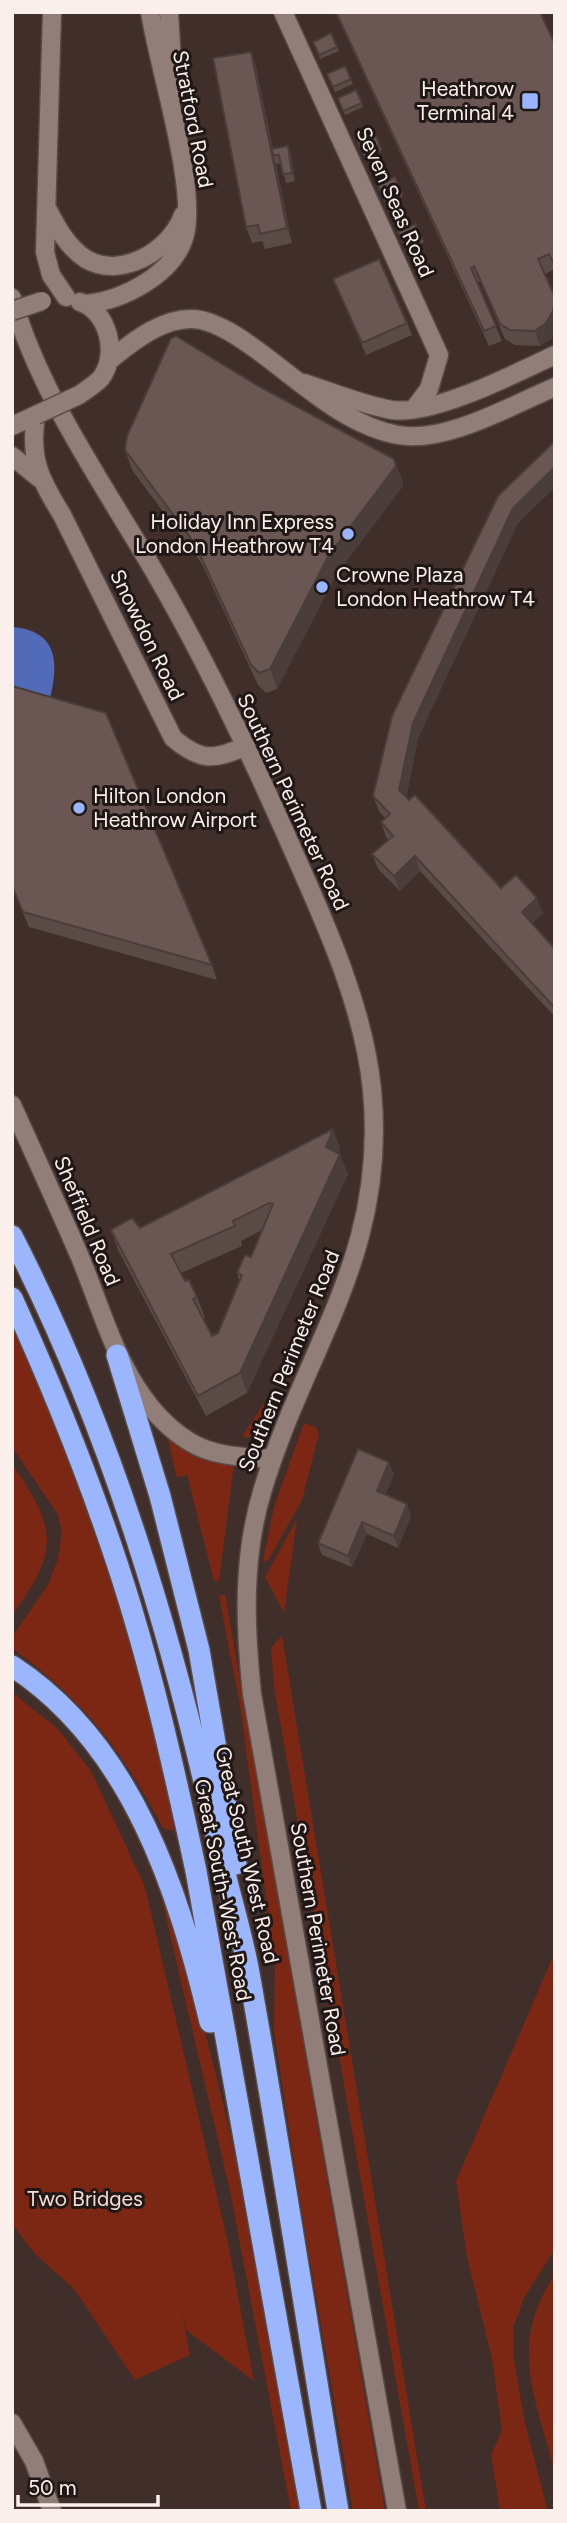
<svg xmlns="http://www.w3.org/2000/svg" width="567" height="2523" font-family="Figtree,sans-serif">
<rect width="100%" height="100%" fill="#3f2e2a"/>
<path fill="#7b2714" d="M12,1311L116,1580L177,1823L173,1831L163,1828C119,1746 87,1704 12,1648V1637L48,1585L58,1559L62,1531L57,1513L12,1447Z
M267,1399L282,1404L269,1425L247,1438L242,1436Z
M304,1423L316,1427L319,1434L302,1500L268,1561H263L274,1507Z
M165,1427L234,1464L219,1581H214L187,1475L177,1478Z
M12,1464C57,1529 60,1550 12,1615Z
M297,1519L284,1613L265,1577Z
M225,1594L385,2511H353L303,2220L274,2031L275,1964L240,1705L219,1596Z
M282,1635L426,2511H419L274,1687L271,1648Z
M12,1692L58,1729L91,1771L145,1887L228,2243L254,2381L186,2330L181,2308L190,2355L135,2380L75,2290L34,2253L12,2224Z
M80,1739C139,1798 162,1884 185,1962C239,2141 270,2327 304,2511H291L230,2191L161,1896C140,1838 116,1790 80,1739Z
M555,1952V2249L524,2298L513,2328V2355L525,2423L548,2511H500L491,2455L502,2430L492,2359L467,2257L456,2181Z
M555,2274V2473C536,2398 507,2345 555,2274Z"/>
<path fill="#516bb8" d="M12,627C65,631 57,673 47,710L12,700Z"/>
<g fill="none" stroke-linecap="round" stroke-linejoin="round">
<g stroke="#584a46" stroke-width="21">
<path id="street" d="M169,12L174,97
M283,12L439,355L429,389L414,409
M304,383C332,392 362,405 392,410C433,416 516,373 555,355
M12,2423L34,2461L52,2511"/>
</g>
<g stroke="#584a46" stroke-width="21">
<path id="secondary" d="M52,12L45,252L51,275L66,297
M47,208C56,226 68,248 86,259C121,280 171,250 183,215
M12,298C41,397 103,483 154,571C207,662 253,759 295,855C328,929 364,1009 372,1090C388,1255 305,1347 262,1492C242,1559 245,1626 252,1694L397,2511
M87,304C123,300 172,275 184,238C199,191 158,66 150,12
M110,360C133,341 168,313 201,320C222,325 240,338 257,350C300,381 344,425 398,435C445,444 512,405 555,387
M79,395C86,390 96,384 101,378C119,354 108,311 80,302
M36,415C29,459 40,479 62,515L173,738C201,762 214,760 246,746
M12,426L36,415
M12,456L39,478
M12,1105C35,1156 58,1206 80,1257C107,1322 125,1402 190,1442C214,1457 246,1457 273,1459"/>
</g>
<g stroke="#584a46" stroke-width="24">
<path id="highway" d="M12,1236C112,1431 175,1643 221,1857C230,1896 242,1934 249,1973C281,2152 308,2332 338,2511
M12,1298C52,1386 88,1475 118,1566C151,1666 174,1769 196,1871L311,2511
M117,1355L160,1496L199,1650L236,1864
M12,1666C132,1744 178,1890 210,2022"/>
</g>
<use href="#street" stroke="#927e79" stroke-width="18"/>
<use href="#secondary" stroke="#927e79" stroke-width="18"/>
<use href="#highway" stroke="#9bb6fd" stroke-width="21"/>
<g stroke="#584a46" stroke-width="21" stroke-linecap="butt">
<path id="secondary-bridge" d="M12,311L42,301
M36,415L79,395"/>
</g>
<use href="#secondary-bridge" stroke="#927e79" stroke-width="18"/>
</g>
<path fill="#5b4b47" fill-rule="evenodd" d="M335,12H540L555,44V269L545,274L552,338L540,346L515,345L505,339L480,281L477,283L502,341L489,346Z
M331,33L339,51L320,59L313,42Z
M251,52L256,67L273,149L291,154L295,181L286,183L281,163L276,164L292,243L265,249L262,241L252,243L246,227Z
M345,66L353,84L335,92L327,74Z
M356,90L363,107L345,115L338,98Z
M374,132L382,150L365,158L357,140Z
M395,177L403,196L386,203L378,185Z
M415,224L424,242L407,250L398,232Z
M333,279L407,323L412,335L366,355Z
M555,441V487L518,523L418,738L406,798L501,888L543,913L532,923L555,949V1017L420,871L400,891L378,869L372,854L388,840L386,837L381,822L385,818L379,811L373,796Z
M125,450L402,479L403,486L336,575L277,689L266,693L258,685L202,564L132,470Z
M12,686L212,965L217,980L29,927L12,888Z
M333,1129L340,1149L338,1153L348,1174L247,1393L206,1416L118,1250L111,1230L140,1228ZM262,1230L251,1257L237,1273L239,1280L218,1333L212,1336L203,1318L205,1317L197,1297L185,1281L181,1273L242,1246L241,1241Z
M394,1474L385,1495L411,1516L398,1548L367,1534L352,1567L322,1555L318,1543Z"/>
<path fill="#4a3d3a" d="M251,52L256,67L274,155H273L276,164L292,243L287,228Z
M288,146L291,154L295,181L292,173Z
M555,297V333L552,338L540,346L535,331Z
M394,459L402,479L403,486L336,575L277,689L270,669L329,555Z
M555,467V487L518,523L418,738L405,805L399,790L413,723L513,508Z
M415,856L420,871L400,891L394,876Z
M537,898L543,913L527,927L522,912Z
M333,1129L340,1149L333,1167L326,1147Z
M340,1154L348,1174L247,1393L240,1373Z
M389,1462L394,1474L381,1503L377,1491Z
M407,1504L411,1516L398,1548L394,1536Z
M362,1522L367,1534L352,1567L348,1556Z"/>
<path fill="#6a5753" stroke="#4a3d3a" stroke-width="2" fill-rule="evenodd" d="M336,12H540L555,44V266L549,254L538,259L555,297L553,311L546,323L535,331L510,330L500,324L474,266L471,268L496,326L484,331Z
M331,33L337,47L319,55L313,42Z
M251,52L287,228L260,234L258,225L246,227L213,58Z
M345,66L351,79L333,87L327,74Z
M356,90L362,103L343,111L338,98Z
M374,132L380,145L363,153L357,140Z
M288,146L292,173L283,174L279,155H273L272,149Z
M395,177L401,191L384,199L378,185Z
M415,224L422,238L405,246L398,232Z
M379,259L407,323L362,343L333,279Z
M176,336L260,387L394,459L396,466L329,555L270,669L259,673L251,665L195,544L125,450L127,436L171,338Z
M555,441V467L513,508L413,723L399,790L409,800L415,795L501,888L516,875L537,898L522,912L555,949V1008L415,856L394,876L372,854L393,836L381,822L390,814L373,796L392,716L498,496Z
M12,686L106,713L212,965L23,912L12,886Z
M333,1129L326,1147L340,1154L240,1373L198,1396L111,1230L132,1218L140,1228ZM269,1203L273,1204L251,1257L245,1255L237,1273L242,1275L218,1333L212,1336L193,1299L197,1297L189,1280L185,1281L171,1254L235,1226L233,1221Z
M358,1449L389,1462L377,1491L407,1504L394,1536L362,1522L348,1556L318,1543Z"/>
<g fill="#99b5fd" stroke="#201816" stroke-width="2.5">
<rect x="521" y="92" width="18" height="18" rx="3.5"/>
<circle cx="348" cy="534" r="7"/>
<circle cx="322" cy="587" r="7"/>
<circle cx="79" cy="808" r="7"/>
</g>
<g text-anchor="middle" stroke-width="6" stroke-linejoin="round" paint-order="stroke">
<g font-size="21" fill="#fbefec" stroke="#201816" text-anchor="end">
<text x="514" y="96">Heathrow<tspan x="514" dy="24">Terminal 4</tspan></text>
<text x="334" y="529">Holiday Inn Express<tspan x="334" dy="24">London Heathrow T4</tspan></text>
<text x="336" y="582" text-anchor="start">Crowne Plaza<tspan x="336" dy="24">London Heathrow T4</tspan></text>
<text x="93" y="803" text-anchor="start">Hilton London<tspan x="93" dy="24">Heathrow Airport</tspan></text>
</g>
<g font-size="21" fill="#fbefec" stroke="#201816">
<text transform="translate(193 119) rotate(79)" y="7">Stratford Road</text>
<text transform="translate(395 202) rotate(66)" y="7">Seven Seas Road</text>
<text transform="translate(147 635) rotate(64)" y="7">Snowdon Road</text>
<text transform="translate(293 802) rotate(65)" y="7">Southern Perimeter Road</text>
<text transform="translate(87 1221) rotate(67)" y="7">Sheffield Road</text>
<text transform="translate(289 1361) rotate(-68)" y="7">Southern Perimeter Road</text>
<text transform="translate(247 1855) rotate(77)" y="7">Great South West Road</text>
<text transform="translate(223 1890) rotate(79)" y="7">Great South-West Road</text>
<text transform="translate(318 1939) rotate(80)" y="7">Southern Perimeter Road</text>
</g>
<g font-size="21" fill="#f6dcd5" stroke="#201816">
<text x="85" y="2206">Two Bridges</text>
</g>
</g>
<rect width="567" height="2523" fill="none" stroke="#fbefec" stroke-width="28"/>
<path d="M18 2495v10h140v-10" fill="none" stroke="#fbefec" stroke-width="3.5"/>
<text x="28" y="2495" font-size="21" fill="#fbefec" stroke="#201816" stroke-width="5" paint-order="stroke">50 m</text>
</svg>
